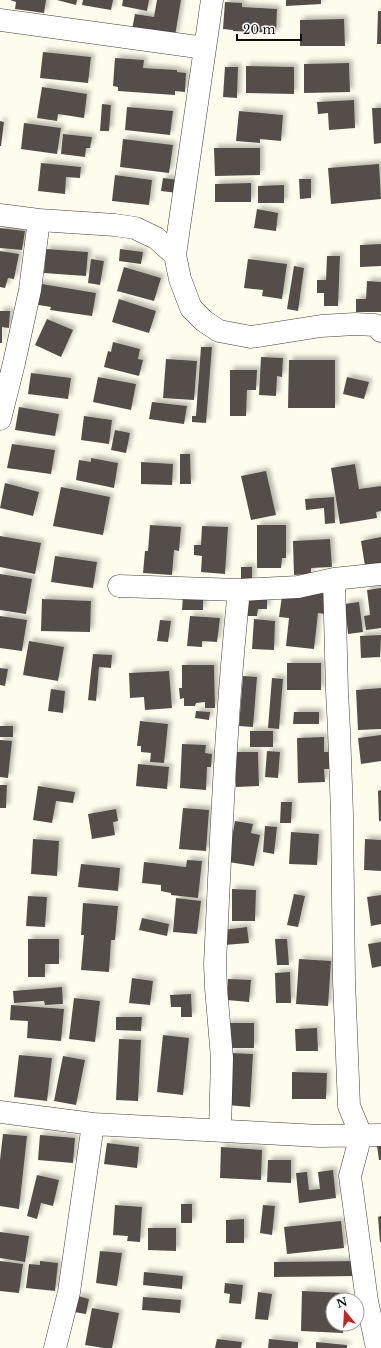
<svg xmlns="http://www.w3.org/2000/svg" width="381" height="1348" font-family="'Libre Baskerville',serif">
<defs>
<filter id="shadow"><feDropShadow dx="3.5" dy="-3.5" stdDeviation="2" flood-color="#0004"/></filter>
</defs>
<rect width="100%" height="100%" fill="#fefced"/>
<path fill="#554e49" filter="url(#shadow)" d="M10,0H46L44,13L15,9L16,2Z
M57,0H77L76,5Z
M83,0H113L111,10L82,5Z
M123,0H149L147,11L122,6Z
M157,0H181L175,36L132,30L135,14L154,17Z
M286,0H321V4L286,6Z
M225,2L242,3V7L277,9L276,33L233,31V30L223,29Z
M378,11H381V44H377Z
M344,19L345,46H300V20Z
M43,52L91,57L88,83L40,78Z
M115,58L144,60L143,68L177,70V72L186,73L185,92L175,91V95L118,91V87L113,86Z
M349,63L350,92L304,93V64Z
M246,66L294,67V94L246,93Z
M225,67H238L237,98L223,97Z
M42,87L87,94L84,118L58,114L57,121L37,118Z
M354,100L355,128L329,130L328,113L318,114L317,102Z
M102,104L111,105L109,131H100Z
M127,107L173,111L170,135L125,130Z
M372,108H381V143L374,144Z
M239,111L283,115L281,141L260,139V143L236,141Z
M0,121L4,122L1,146H0Z
M24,123L61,128L57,154L21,149Z
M63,134L92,137L90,148H86L85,157L61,154Z
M123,139L173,145L169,173L120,167Z
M214,148H260V175L215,176Z
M41,163L81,167L80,178L66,177L65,194L38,191Z
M379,164L381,199L331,204L328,168Z
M115,175L152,180L149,205L112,201Z
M163,178L179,180L178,193L161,191Z
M299,179H311V198L300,199Z
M251,183V202H215V184Z
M284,185V203H258V186Z
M257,209L278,213L276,231L254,228Z
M0,228L25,231L22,250L0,248Z
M381,244V266L360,267V245Z
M46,249L88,252L86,276L44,273Z
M120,249L143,252L141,264L119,261Z
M0,251L19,254L14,279L8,278L5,288L0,287Z
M327,256H340L338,306H324V293H317V280H326Z
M91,259L104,261L100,285L88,283Z
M248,259L287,264L282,299L262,296L263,290L244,288Z
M294,266L304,268L298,311L287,309Z
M124,267L161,278L154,301L117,291Z
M367,281L381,282V312H356V299H366Z
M36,283L96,293L92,316L50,310L51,307L33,304Z
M119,299L156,311L149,333L112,322Z
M0,311H10L9,328L2,327V343H0Z
M47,319L73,330L61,357L35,345Z
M113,342L140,349L138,359L143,360L139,376L104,367L108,351L111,352Z
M201,347H212L206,423L192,422V416H196Z
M261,357L283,358L282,377L277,376L276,396L259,395Z
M166,359L197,361L194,400L163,398Z
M289,360H335V408H288Z
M230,370H257L256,390H247L246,416H230Z
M31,373L71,378L68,399L28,394Z
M98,377L136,384L131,410L93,402Z
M347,377L369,382L364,399L343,394Z
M152,402L187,406L184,424L149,419Z
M19,407L59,414L55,436L15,430Z
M84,416L112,420L109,444L81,440Z
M115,430L130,433L126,453L111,450Z
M12,444L55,450L51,474L7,468Z
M180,454H190L191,484H180Z
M91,458L118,463L114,488L76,480L79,460L91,462Z
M141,462L173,464L172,485L141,484Z
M355,464L359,489L381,486V511L376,512L377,518L340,524L331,468Z
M266,471L276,515L251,520L241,476Z
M5,483L39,492L33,516L0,508Z
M61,487L110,497L103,535L53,526Z
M334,497L335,523L325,524L324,508L306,510L305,499Z
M150,525L181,527L179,551L174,550L172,575L143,573L145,551H148Z
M257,525H286V558H282L281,568H257Z
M202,526L228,527L225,574L201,572L202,556L194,555V545H201Z
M0,536L41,543L35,574L0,567Z
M381,537V564L365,566L361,541Z
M330,539L332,567L311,568V574L294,575L293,541Z
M55,556L97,562L93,588L51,582Z
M241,567H252V581H241Z
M0,574L32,579L26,614L0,610Z
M381,588V628L366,630L364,616L370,615L367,590Z
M283,589L328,594L325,614L318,613L314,649L286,646L289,618L279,617Z
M245,594L267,595V609H258L257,616H246Z
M183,595H203V610H182Z
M42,599L91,601L90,632L41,631Z
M359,602L363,632L348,634L345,604Z
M0,616L27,620L22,651L0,648Z
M190,616L220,618L217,642L202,641V647L187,646Z
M254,619L275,621L274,650L252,649Z
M160,620L171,621L168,642L157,641Z
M381,635L380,657L361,658L360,636Z
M29,641L64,647L58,681L23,675Z
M93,654L112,655L111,668L99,667L96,701L88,700Z
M287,663H321V690H287Z
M182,665H214L215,708H205V702L196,703L195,706H184V698L180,699L179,688H182Z
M0,668L8,669L5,686L0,685Z
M169,671L172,708L145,710L144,697L130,698L129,673Z
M243,676L257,677L253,727L239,726Z
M272,678L283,679L279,729L268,728Z
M381,688V729L358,730L356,690Z
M51,689L65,691L63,713L48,711Z
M196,711L210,712L209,720L195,718Z
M294,712H319V724H293Z
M140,721L168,724L164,763L150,762L151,753L141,752V746H137Z
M0,726H13V737H0Z
M250,731H273V747H250Z
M381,735V761L361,764L358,738Z
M324,737V752H331V769H324L325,782L298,783L297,738Z
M0,740L12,741L8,778L0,777Z
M182,744L206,745L205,753L212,754L211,767H207L206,790L180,788Z
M267,751L280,752L278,778L265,777Z
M235,752H258L259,786L236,787Z
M138,764L169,767L167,789L136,786Z
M0,785H7L6,808H0Z
M38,786L75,792L73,803L56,801L52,823L33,820Z
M381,790V821H379L378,791Z
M281,802H292L291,823H280Z
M183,808L209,810L206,851L179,849Z
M116,809L118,821L113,822L115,835L92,839L88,814Z
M235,821L253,824L251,833L260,835L254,866L222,861L230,848Z
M265,826L277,827L274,854L263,852Z
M291,832L319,834L317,865L289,864Z
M33,839L59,841L57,876L31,874Z
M365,839L381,840V871L364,870Z
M187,860L202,861L198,898L171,895V893L161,891V885L142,883L144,862L186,867Z
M81,864L120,868L118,891L78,887Z
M232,889L256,890L255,921H232Z
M294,894L305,896L298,927L287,925Z
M381,895V924L371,926L367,897Z
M28,896L47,897L45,927L26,926Z
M176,898L201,901L197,934L173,932Z
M83,903L118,906L115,940H111L109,972L81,970L84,935H81Z
M142,918L169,924L167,936L139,930Z
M247,927L249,943L224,945L223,930Z
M28,939H59V964H45V977H28Z
M275,939H287L289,965H277Z
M381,942V966L372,968L368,944Z
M299,959L331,961L328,1006L296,1004Z
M290,972L291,1003H276L275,973Z
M132,978L153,981L150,1005L129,1003Z
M228,979L251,980L249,1002L227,1000Z
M62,987L63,1004L45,1005L44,1001L14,1003L13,991Z
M191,994L192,1017H181V1007H171L170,995Z
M74,998L100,1001L95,1042L69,1039Z
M11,1005L64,1009L61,1041L27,1038L28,1021L10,1020Z
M116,1017H142L141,1031L116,1030Z
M227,1023H254V1048H227Z
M317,1028L318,1051H296L295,1029Z
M163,1035L189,1038L183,1095L157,1092Z
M119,1039L141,1040L138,1101L116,1100Z
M230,1053L253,1054L250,1107L227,1105Z
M19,1055L52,1058L47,1101L14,1097Z
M63,1056L85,1060L76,1105L54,1101Z
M292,1072L327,1073L326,1099H292Z
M3,1134L27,1136L19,1209L0,1206V1160Z
M40,1135L75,1138L73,1163L38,1160Z
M107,1143L139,1147L137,1168L104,1164Z
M381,1145V1160H379L377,1146Z
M221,1147L262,1150L261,1180L220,1178Z
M268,1160H291V1183L267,1182Z
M333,1170L336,1198L299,1203L296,1173L307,1172L309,1190L320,1189L318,1172Z
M37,1175L59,1180L53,1206L41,1203L37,1219L27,1216Z
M181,1204H192V1223H181Z
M115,1205L142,1207L140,1242L127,1241L128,1236L113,1235Z
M263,1205L275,1206L272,1235L260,1233Z
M381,1216V1242H380L378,1217Z
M244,1219V1243H226V1220Z
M341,1221L344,1248L287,1254L284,1227Z
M148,1228H176V1251L148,1250Z
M0,1232L29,1236L25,1262L0,1258Z
M100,1251L122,1253L117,1286L96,1283Z
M0,1261L23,1264L19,1293L0,1291Z
M40,1261L58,1263L55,1291L26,1288L29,1264L40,1265Z
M356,1261L357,1276L274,1277V1262Z
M144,1272L183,1276L182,1289L143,1285Z
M225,1283L243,1285L241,1304L229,1303L230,1294L224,1293Z
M302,1291L345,1293V1300H333V1324H344L343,1333L301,1331Z
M258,1292L272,1294L268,1320L255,1319Z
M78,1296L89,1299L86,1314L74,1312Z
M143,1297L181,1300L180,1313L142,1310Z
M92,1308L119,1313L112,1348H104L85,1345Z
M217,1339L242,1342L241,1348H215Z
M269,1339L298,1342V1348H268Z
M316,1342L347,1345V1348H316Z"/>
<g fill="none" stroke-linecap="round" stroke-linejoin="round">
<g stroke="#3f3f3f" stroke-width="23">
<path id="minor" d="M212,0L175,255L180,279L191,308L204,321L219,331L251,337L321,326L355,324L375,325L381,331
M0,20L205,48
M0,215L39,220L115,225L135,228L156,238L175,255
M0,419L14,363L30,290L39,220
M334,579L337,691L339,730L342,814L344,980L349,1106L361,1135L350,1176L367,1301L377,1348
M119,586L239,590L298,587L334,579L381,574
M0,1112L93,1124L320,1136L381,1135
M220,1130L222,1058L216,988L215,964C221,839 226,714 239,590
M55,1348L69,1292L93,1124"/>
</g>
<use href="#minor" stroke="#fff" stroke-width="22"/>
</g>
<g transform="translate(345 1312) rotate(342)"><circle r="19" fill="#ffffff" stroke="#9e9e9e"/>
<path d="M0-3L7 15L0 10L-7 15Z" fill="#b72b2a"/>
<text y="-6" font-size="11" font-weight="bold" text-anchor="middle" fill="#0c0c0c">N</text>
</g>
<path d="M237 34v6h64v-6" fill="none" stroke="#0c0c0c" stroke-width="2"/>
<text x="243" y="34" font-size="12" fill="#0c0c0c" stroke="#ffffff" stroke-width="3" paint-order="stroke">20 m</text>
</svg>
